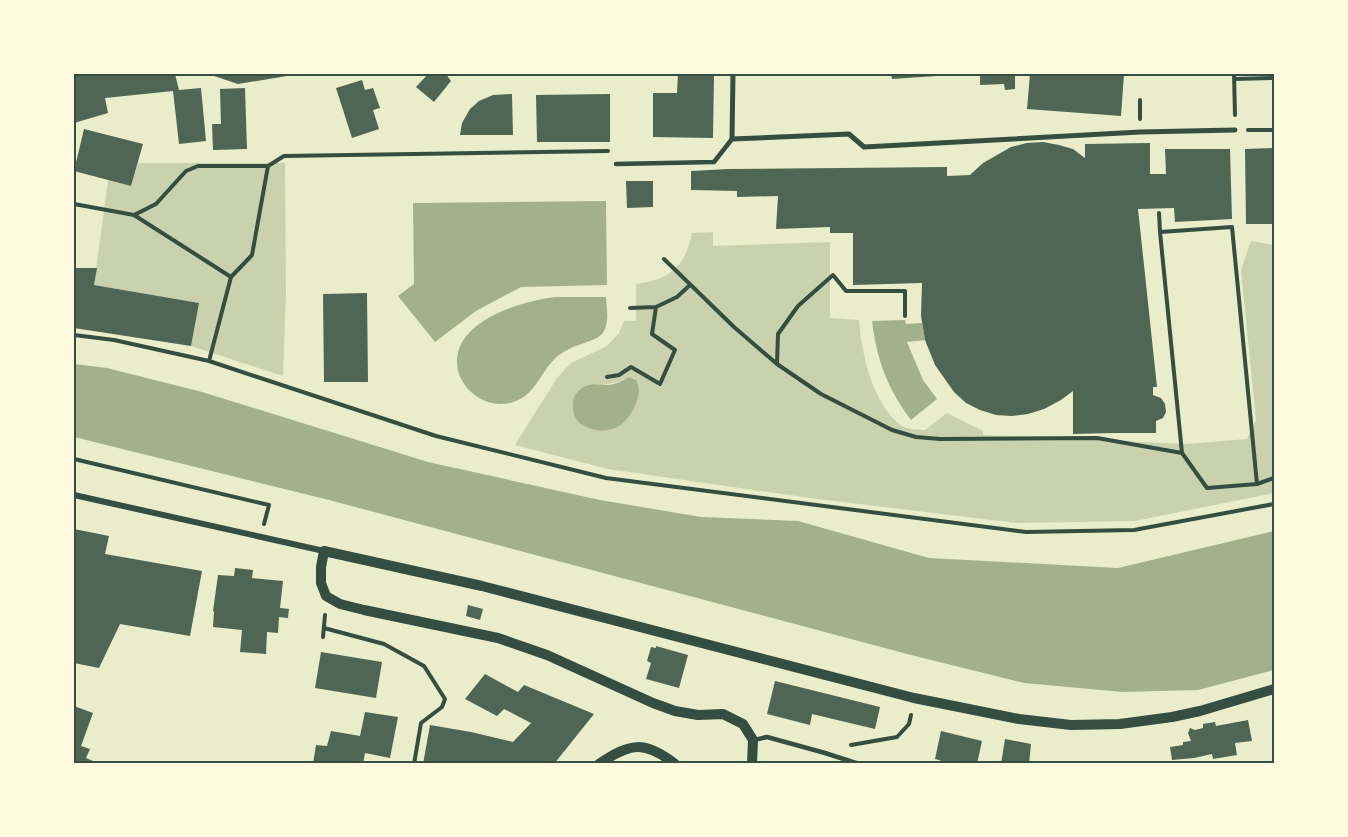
<svg xmlns="http://www.w3.org/2000/svg" width="1348" height="837" font-family="Helvetica,sans-serif">
<rect width="100%" height="100%" fill="#e9edc9"/>
<path fill="#cad2ad" fill-rule="evenodd" d="M138,163H285L286,292L283,376L191,346L198,303L94,285L108,180L131,186Z
M713,232V246L830,242V318L859,320C861,352 873,406 902,426C908,430 918,429 925,430L947,413L983,431V435L1186,444L1247,439L1256,420L1241,270L1251,241L1274,245V493L1135,521L1016,523L810,498L608,469L515,445L557,378L571,363L607,346L619,333L624,321H636V284C669,280 686,266 692,233ZM629,377L638,399C629,418 622,429 600,430L595,384C609,385 617,383 629,377Z"/>
<path fill="#a3b18a" d="M606,201L607,285L521,287L476,311L435,342L398,296L414,284L413,203Z
M555,297H606C606,304 608,312 607,320C605,339 594,339 579,345C572,347 565,351 559,355C542,368 537,393 516,401C484,414 448,382 459,349C471,316 524,301 555,297Z
M905,320L906,324L922,323L925,340L907,342L923,380L937,399L911,420C887,388 877,360 872,321Z
M74,364L107,368L202,392L428,462L600,500L701,517L798,521L929,558L1118,568L1274,531V670L1198,690L1123,692L1024,683L911,655L329,500L74,437Z
M629,377L636,380C641,389 639,397 635,406C631,414 625,423 617,427C599,436 571,427 573,405C573,398 575,393 581,389C589,382 598,385 607,385C615,385 622,381 629,377Z"/>
<path fill="#4f6655" d="M74,74H175L179,90L201,88L206,141L179,144L173,91L105,98L108,113L74,123Z
M213,74H293V75L238,84L214,76Z
M428,74H446L451,81L434,102L416,87Z
M678,74H714L713,138L653,137V93H677Z
M891,74H952V75L892,79Z
M980,74H1015V89L1005,90L1004,84L980,85Z
M1030,74H1124L1121,116L1027,109Z
M362,80L365,90L373,88L380,108L373,110L379,129L352,138L336,88Z
M245,88L247,149L213,150L212,124H221L220,89Z
M512,94L513,135H460L462,123L470,109L479,101L493,95Z
M610,94V142H537L536,95Z
M84,129L143,144L131,186L74,171Z
M1043,142L1059,145L1073,149L1085,158V144L1150,143V174H1166L1165,149H1230L1232,219L1175,222L1174,208L1138,209L1157,387H1153V395L1161,398L1165,404L1166,412L1163,418L1156,421V433H1113L1073,434V391L1061,400L1044,409L1028,414L1012,416L996,415L980,410L966,403L954,392L935,365L925,340L921,316L922,283L853,285V233H830V227L776,229L778,196L737,197V191L691,190V171L728,169L947,167V176L970,175L983,163L1011,147L1027,143Z
M1274,148V224H1246L1245,149Z
M626,181H653V207L627,208Z
M74,268H97L94,285L199,303L191,346L74,328Z
M367,293L368,382H324L323,294Z
M74,529L109,536L105,554L202,571L190,636L120,624L99,668L74,663Z
M235,568L253,570L252,578L283,581L280,608L289,609L288,618L279,617L278,633L267,632L266,654L240,652L242,630L213,627L214,612L213,611L218,575L234,576Z
M468,605L483,609L480,620L466,616Z
M656,646L688,655L679,688L646,679L651,663L647,661L651,647L656,648Z
M321,652L382,662L376,698L315,688Z
M485,674L518,692L524,685L594,714L554,764H423L430,725L471,732L513,742L531,723L504,709L497,716L465,699Z
M775,681L880,707L875,729L812,714L810,725L767,714Z
M74,706L93,713L81,746L90,749L86,758L100,764H74Z
M365,712L398,717L390,758L365,753L363,764H313L316,745L327,746L331,731L360,736Z
M1248,720L1252,741L1235,743L1237,755L1213,759L1212,754L1194,758L1172,760L1170,747L1183,745V742L1191,741L1188,733L1190,728L1195,730L1203,728V724L1215,722L1216,726Z
M941,731L982,741L977,764L960,761L959,764H952L935,759Z
M1005,739L1031,744L1029,764H1001Z"/>
<g fill="none" stroke-linecap="round" stroke-linejoin="round">
<path stroke="#344e41" stroke-width="4" d="M1234,74L1235,115
M1234,79L1274,78
M1140,100V119
M1248,130H1274
M268,166L284,156L608,151
M74,204L134,215L231,277L209,361
M1159,213L1160,232
M134,215L156,204L186,171L198,166H268
M664,259L734,327L777,364L821,394L892,430L916,437L940,439L1097,438L1182,453L1207,488L1257,484L1274,478
M231,277L252,255L268,166
M630,308L656,307L677,297L690,285
M74,335L114,340L209,361L436,436L606,478L1026,532L1134,530L1274,504
M777,363L778,334L798,306L833,275L846,291H905V316
M607,377L619,375L631,367L660,384L675,350L652,334L656,307
M1182,453L1160,232L1232,227L1257,484
M74,459L269,505L264,524
M324,628L384,644L424,666L445,699L442,707L421,723L414,764
M323,637L325,615
M851,745L897,737L909,724L911,715"/>
<path stroke="#344e41" stroke-width="4.5" d="M616,164L714,162L732,139
M754,740L767,737L825,753L859,764"/>
<path stroke="#344e41" stroke-width="5" d="M733,74L732,139L849,134L864,147L1140,132L1235,130"/>
<path stroke="#344e41" stroke-width="6" d="M74,495L324,551"/>
<path stroke="#344e41" stroke-width="10" d="M599,764C630,743 644,740 675,764
M752,764L753,740L743,724L723,714L698,715L675,711L653,703L547,655L498,638L364,610L340,604L326,596L321,583V567L324,551L482,586L914,698L1019,719L1071,725L1120,724L1172,717L1200,711L1274,689"/>
</g>
<rect width="1348" height="837" fill="none" stroke="#fefae0" stroke-width="150"/>
<rect x="75" y="75" width="1198" height="687" fill="none" stroke="#344e41" stroke-width="2"/>
</svg>
